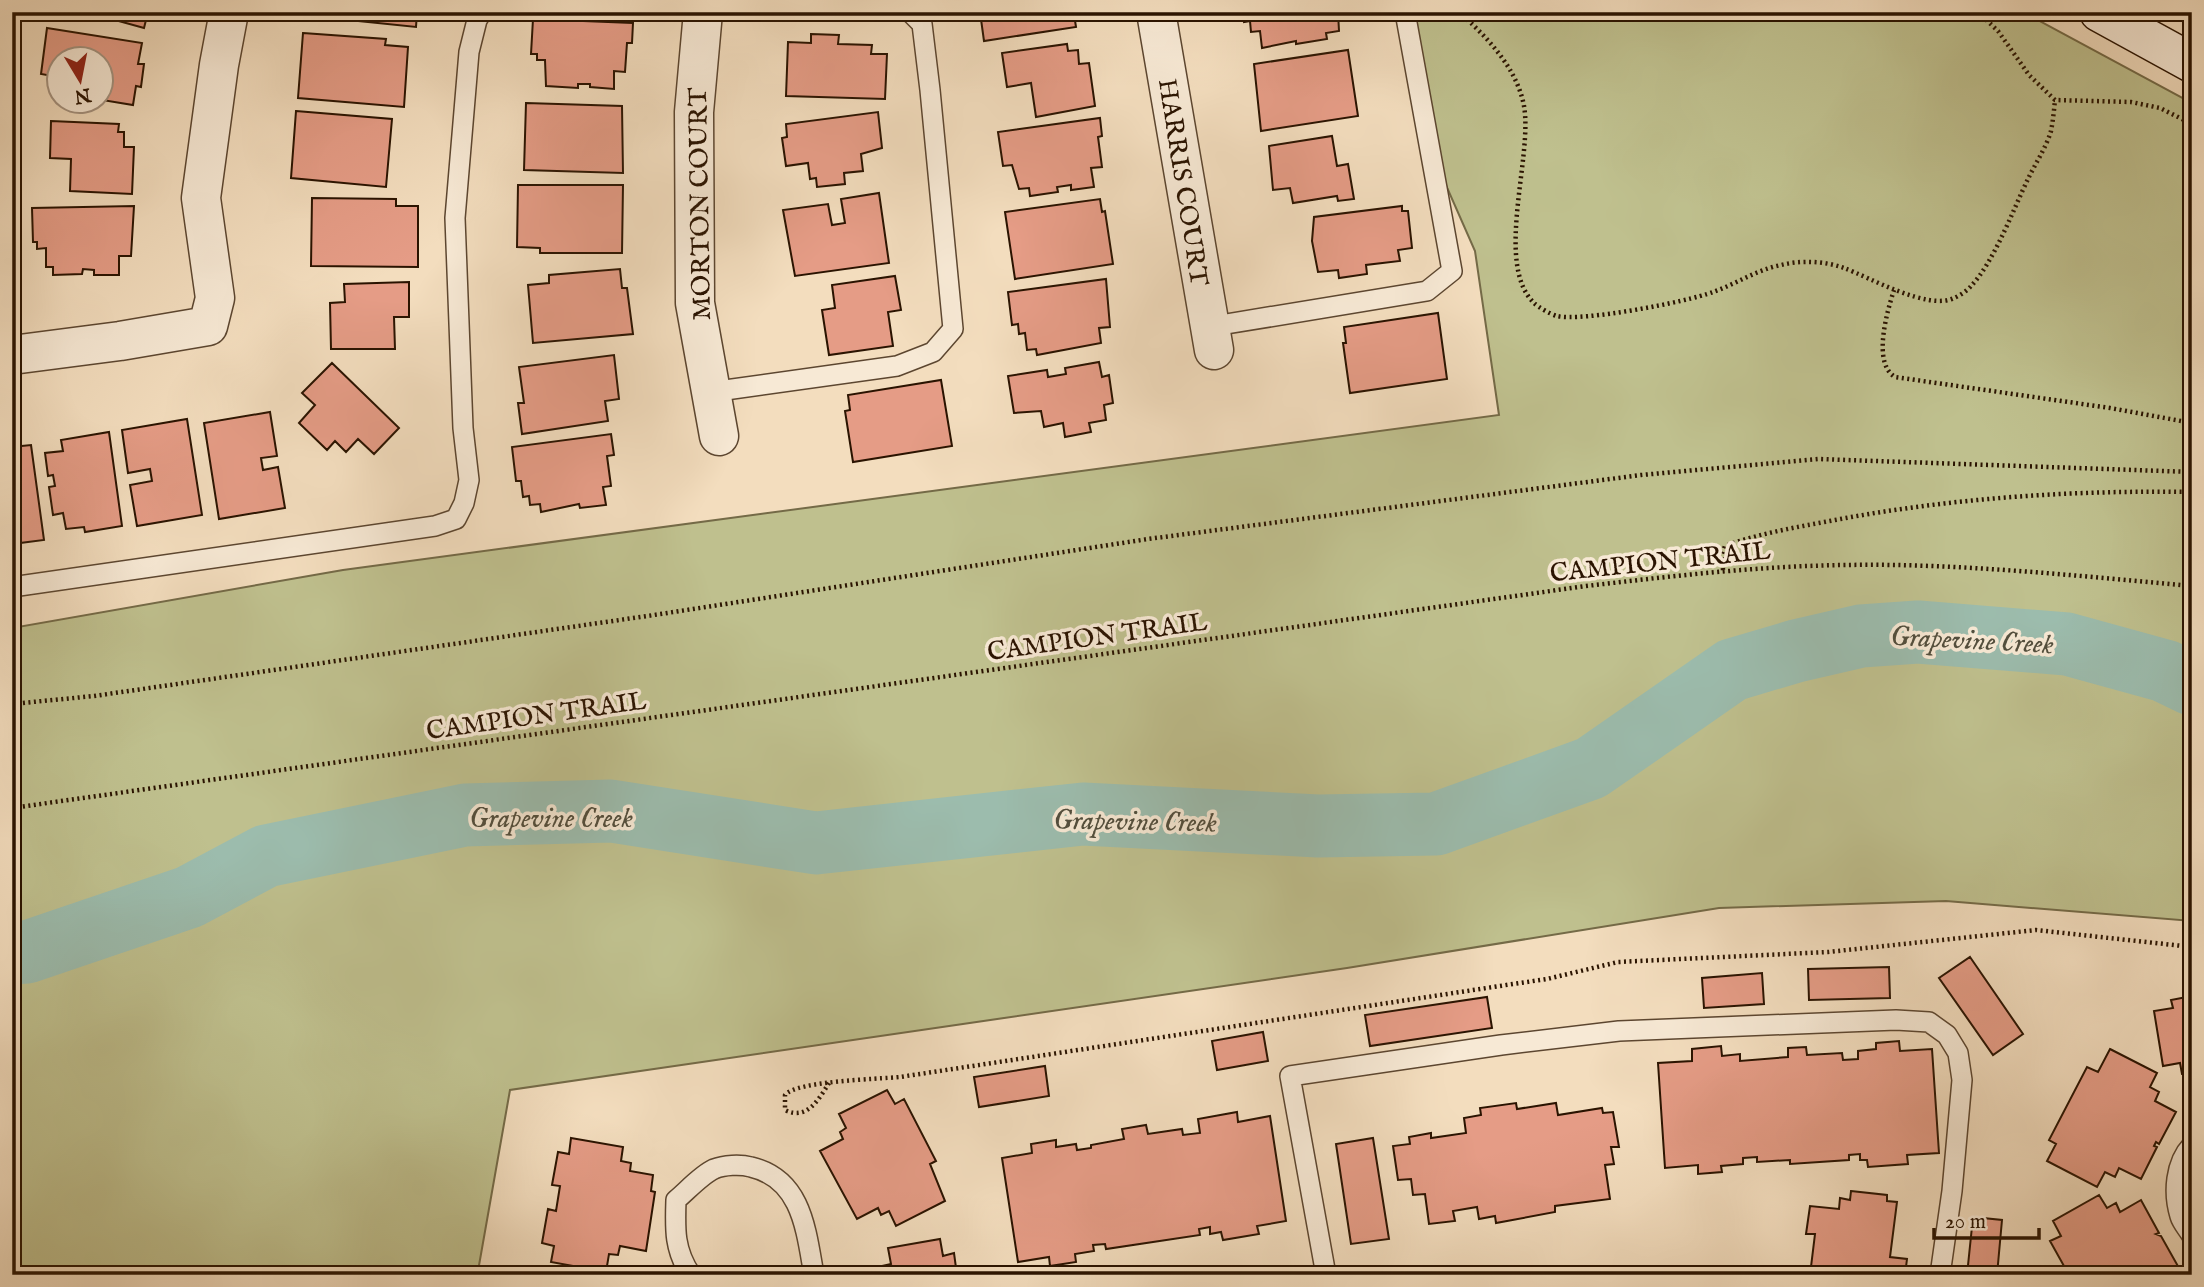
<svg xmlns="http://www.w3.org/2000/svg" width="2204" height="1287" font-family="'IM FELL English',serif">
<rect width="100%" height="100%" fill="#f3ddbe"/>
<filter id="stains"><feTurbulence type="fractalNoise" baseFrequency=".00286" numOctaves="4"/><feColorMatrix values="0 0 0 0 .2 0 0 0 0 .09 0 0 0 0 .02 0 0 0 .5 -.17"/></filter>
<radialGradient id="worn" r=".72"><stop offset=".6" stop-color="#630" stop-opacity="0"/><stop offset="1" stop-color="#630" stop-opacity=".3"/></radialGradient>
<path fill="#bfc08e" stroke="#746a47" stroke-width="2" d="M1413,12H2023L2192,103V921L1946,901L1719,908L1347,968L510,1090L478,1271L404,1275H12V628L343,570L1499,415L1475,251L1434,158Z"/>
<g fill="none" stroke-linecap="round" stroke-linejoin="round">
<path stroke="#9cbcad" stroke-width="63" d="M12,953L27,952L189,897L266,856L465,815L611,811L816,843L1083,814L1318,826L1436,824L1591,768L1732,670L1796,651L1861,636L1918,632L2067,644L2165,671L2192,684"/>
</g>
<path fill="#e59c86" stroke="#2a1300" stroke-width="2" d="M86,12H148L144,28Z
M321,12H417L416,27L320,17Z
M980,12H1081V13L1074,14L1076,27L984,41Z
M1242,12H1338L1339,31L1326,33L1327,39L1296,44V41L1262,48L1260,31L1251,32L1250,21L1244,22Z
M533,19L633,23L632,43H627L625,72L614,71V89L590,87V84H578V88L546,86L545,60H537V54H531Z
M47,28L142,43L138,64H144L141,87L136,86L133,105L102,100V60H60V87L52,86L53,76L41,74Z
M303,33L386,39L385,45L408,47L404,107L298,98Z
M811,34L839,35L838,44L872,45L871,54H887L885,99L786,96L788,42L811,43Z
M1067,44L1068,51L1078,50L1079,64L1089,63L1095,106L1036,117L1031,83L1007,87L1002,53Z
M1348,50L1358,116L1261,131L1254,64Z
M526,103L622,106L623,173L524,170Z
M296,111L392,119L386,187L291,178Z
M878,112L882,148L861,154L863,171L844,173L845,184L817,187L816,178L810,179L808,163L786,166L782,138L787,137L786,124Z
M1100,118L1102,136L1098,137L1102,167L1091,168L1094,187L1071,190V185L1057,187L1058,192L1030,196L1029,188L1019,189L1012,165L1003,166L998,132Z
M51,121L119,124L118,132H124V147H134L132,194L70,191L71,159L50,158Z
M1332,136L1337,166L1348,164L1354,199L1338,201L1337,196L1293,203L1290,188L1273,190L1269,146Z
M518,185H623L622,253H540V248L517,247Z
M879,193L889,263L795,276L783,210L828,204L832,225L845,223L841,199Z
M312,198L396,199V206H418V267L311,266Z
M1100,199L1102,212L1105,211L1113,264L1015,279L1005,212Z
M134,206L131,256H119V275H94V270L83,269L82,274L53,275V267H46V248L37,249V242H33L32,208Z
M1402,206V211H1408L1412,248L1398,250L1400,261L1366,265L1367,274L1339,278L1338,270L1318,272L1312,241L1314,217Z
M620,269L622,288H627L633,334L533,343L528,285L549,283V275Z
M895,276L901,310L888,312L893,346L829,355L822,310L835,308L832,285Z
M1106,279L1110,327L1099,328L1101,343L1037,355L1036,349L1027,350L1025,333L1019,334L1018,324L1012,325L1008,292Z
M409,282V317H394L395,349H331L330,303L345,302L344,284Z
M1438,313L1447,379L1350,393L1343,343H1346L1344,327Z
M614,355L619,399L605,401L608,421L522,434L518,403H524L519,367Z
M1099,362L1102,377L1109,375L1113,403L1104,405L1106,420L1089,423L1091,432L1065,437L1063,423L1044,427L1041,411L1014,413L1008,376L1047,370L1048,377L1066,374L1065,368Z
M332,363L399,428L374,454L358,439L346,452L335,441L327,450L299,423L315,405L302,393Z
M941,380L952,446L853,462L845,411L850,410L848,395Z
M270,412L277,456L261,458L263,470L278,467L285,508L219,519L204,423Z
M187,419L202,515L137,526L130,485L152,481L150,469L128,473L122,430Z
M109,432L122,526L85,532L84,527L66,529L63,513L53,515L49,487L55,486L53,475L48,476L45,453L63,451L61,440Z
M611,434L614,455L607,456L611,486L603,487L606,505L580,508L579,504L541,512L540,504L530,505L529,496L523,497L521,481H516L512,447Z
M31,445L44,540L12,544V447Z
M1970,957L2023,1034L1993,1055L1939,978Z
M1889,967L1890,998L1809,1000L1808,969Z
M1762,973L1764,1004L1704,1008L1702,978Z
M2192,996V1077L2191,1073L2182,1074L2180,1063L2163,1066L2154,1011L2173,1008L2171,1000Z
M1487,997L1492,1028L1370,1046L1365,1015Z
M1263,1032L1268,1061L1217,1070L1212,1041Z
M1899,1041L1900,1051L1932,1049L1939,1153L1907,1155L1908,1164L1868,1167L1867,1160H1860V1154L1849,1155V1160L1790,1164V1160L1757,1162V1157L1743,1158V1164L1721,1166L1722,1172L1698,1174V1165L1665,1168L1658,1063L1692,1061V1049L1721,1046L1722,1056L1740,1054V1061L1788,1057V1048L1806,1047L1807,1055L1842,1053L1843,1060L1858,1059V1051L1876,1049V1043Z
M2110,1049L2157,1073L2150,1087L2159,1092L2155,1101L2176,1112L2159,1144L2156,1142L2154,1146L2157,1147L2141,1179L2119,1168L2115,1177L2105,1172L2097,1187L2047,1161L2056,1144L2049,1140L2087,1067L2098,1072Z
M1045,1066L1049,1096L979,1107L974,1077Z
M887,1090L895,1104L904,1099L936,1161L930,1164L945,1201L896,1226L889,1211L881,1215L878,1208L857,1219L820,1151L843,1139L840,1132L846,1128L839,1114Z
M1516,1103L1517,1109L1556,1103L1558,1115L1602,1108L1603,1113L1613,1112L1619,1147H1611L1614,1164L1605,1165L1610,1199L1555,1206V1212L1496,1223L1495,1216L1479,1219L1477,1207L1453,1211L1455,1221L1429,1224L1425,1194L1413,1195L1411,1179L1398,1180L1393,1146L1410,1144L1409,1137L1431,1133V1138L1466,1133L1464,1118L1481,1115L1480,1108Z
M1237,1112L1238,1122L1270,1116L1286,1221L1257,1226L1259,1234L1223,1240L1221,1232L1210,1234V1227L1199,1229L1200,1235L1106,1249L1105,1244L1093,1245L1094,1251L1075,1254L1076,1262L1050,1266L1049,1257L1018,1262L1002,1158L1032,1153L1031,1144L1056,1140V1147L1076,1144L1077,1150L1091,1148V1145L1124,1139L1122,1129L1146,1125L1148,1134L1182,1129L1183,1135L1200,1133L1198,1119Z
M571,1138L623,1147L621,1161L631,1163L630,1171L653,1175L651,1191L655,1192L646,1251L620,1246L618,1255L609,1254L606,1272L551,1262L554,1246L542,1243L548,1209L556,1211L560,1186L552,1185L558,1152L569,1154Z
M1373,1138L1389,1239L1351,1244L1336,1144Z
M1851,1191L1887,1195V1201L1897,1202L1890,1257L1907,1259L1905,1275H1810L1815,1234H1806L1810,1206L1839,1209L1840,1198L1850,1200Z
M2099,1195L2107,1208L2116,1203L2120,1212L2141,1200L2159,1233L2156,1234L2161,1236L2179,1268L2165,1275H2069L2050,1241L2061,1236L2053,1221Z
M1973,1217L2002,1220L1997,1275H1967Z
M940,1239L943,1256L954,1253L957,1275H884L882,1266L891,1264L888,1248Z"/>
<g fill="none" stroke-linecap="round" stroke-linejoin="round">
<g stroke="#5c4630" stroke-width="22">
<path id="lane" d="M1208,327L1427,291L1452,271L1405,12
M711,392L897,366L933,352L953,329L930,90L922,24L910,12
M12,587L435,526L456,519L464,503L469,480L463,428L455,218L469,52L477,20L482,12
M2192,1145C2175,1163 2173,1193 2180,1216C2182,1223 2188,1229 2192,1236
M691,1275C674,1250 675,1229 676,1200C687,1191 701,1175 714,1169C724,1165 740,1164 751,1167C802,1179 806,1230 814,1275
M1326,1275L1290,1076L1501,1045L1619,1031L1896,1020L1929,1022L1947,1035L1958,1053L1962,1080L1952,1191L1940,1275"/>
</g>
<g stroke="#5c4630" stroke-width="41">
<path id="street" d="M703,12L694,112L695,303L719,436
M1156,12L1214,350
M12,355L120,341L208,326L215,298L201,198L219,65L229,12"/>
</g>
<g stroke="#2a1300" stroke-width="41">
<path id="secondary" d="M2099,12L2192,63"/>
</g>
<path stroke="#2a1300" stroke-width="4.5" stroke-dasharray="2 3.5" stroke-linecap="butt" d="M1459,12C1487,37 1517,68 1524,106C1533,157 1494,264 1534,303C1538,307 1550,314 1557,316C1581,322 1687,302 1713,292C1736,284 1756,270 1781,265C1801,260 1825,261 1844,268C1869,277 1928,311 1954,298C1959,296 1967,291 1971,286C1994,262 2013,210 2028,179C2035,164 2046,148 2051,131C2053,121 2054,110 2055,100
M1978,12L1998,31L2029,75L2055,100L2131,102L2160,108L2192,124
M1894,290C1887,312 1872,363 1895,377L2110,408L2192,423
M1723,570L1722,554L1725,546C1760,533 1798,527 1835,520C1951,498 2073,490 2192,492
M12,704L94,696L654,615L1148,539L1641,475L1818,459L2192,472
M12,808L1586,586C1673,576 1759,566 1846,565C1959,563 2079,576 2192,586
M829,1083C819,1099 807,1121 785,1110V1095C796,1081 878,1079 900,1077L1513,984L1547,979L1618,962L1828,952L2036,930L2192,947"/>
<use href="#lane" stroke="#f7e9d5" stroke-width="19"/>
<use href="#street" stroke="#f7e9d5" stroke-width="38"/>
<use href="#secondary" stroke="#f7e9d5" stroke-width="38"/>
</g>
<g text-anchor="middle" stroke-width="7" stroke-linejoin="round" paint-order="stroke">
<g font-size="26" fill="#2a1300" stroke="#f7e9d5">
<text transform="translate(1184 182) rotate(81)" y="9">HARRIS COURT</text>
<text transform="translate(699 204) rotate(-91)" y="9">MORTON COURT</text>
<text transform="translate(1660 561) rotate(-6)" y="9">CAMPION TRAIL</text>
<text transform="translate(1097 636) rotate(-8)" y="9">CAMPION TRAIL</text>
<text transform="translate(536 715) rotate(-8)" y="9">CAMPION TRAIL</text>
</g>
<g font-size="28" font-style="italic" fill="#524e3d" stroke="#f7e9d5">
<text transform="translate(1972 639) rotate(3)" y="10">Grapevine Creek</text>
<text x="551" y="827">Grapevine Creek</text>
<text transform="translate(1135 820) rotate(1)" y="10">Grapevine Creek</text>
</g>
</g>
<rect width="2204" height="1287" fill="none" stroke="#f3ddbe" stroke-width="42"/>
<rect x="14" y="14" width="2176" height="1259" fill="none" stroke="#2a1300" stroke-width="3.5"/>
<rect x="21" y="21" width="2162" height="1245" fill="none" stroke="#2a1300" stroke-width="2"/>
<g transform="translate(80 80) rotate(170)"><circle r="33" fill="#f7e9d5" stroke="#a59380" stroke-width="2"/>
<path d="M0-5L12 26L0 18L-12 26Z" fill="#8f2418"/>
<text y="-10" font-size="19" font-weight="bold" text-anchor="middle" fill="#2a1300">N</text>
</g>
<path d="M1934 1228v10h105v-10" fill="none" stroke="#2a1300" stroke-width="3.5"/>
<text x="1945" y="1228" font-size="21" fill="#2a1300" stroke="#f7e9d5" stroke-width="5" paint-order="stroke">20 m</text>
<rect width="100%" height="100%" filter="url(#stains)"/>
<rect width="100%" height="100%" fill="url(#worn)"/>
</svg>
